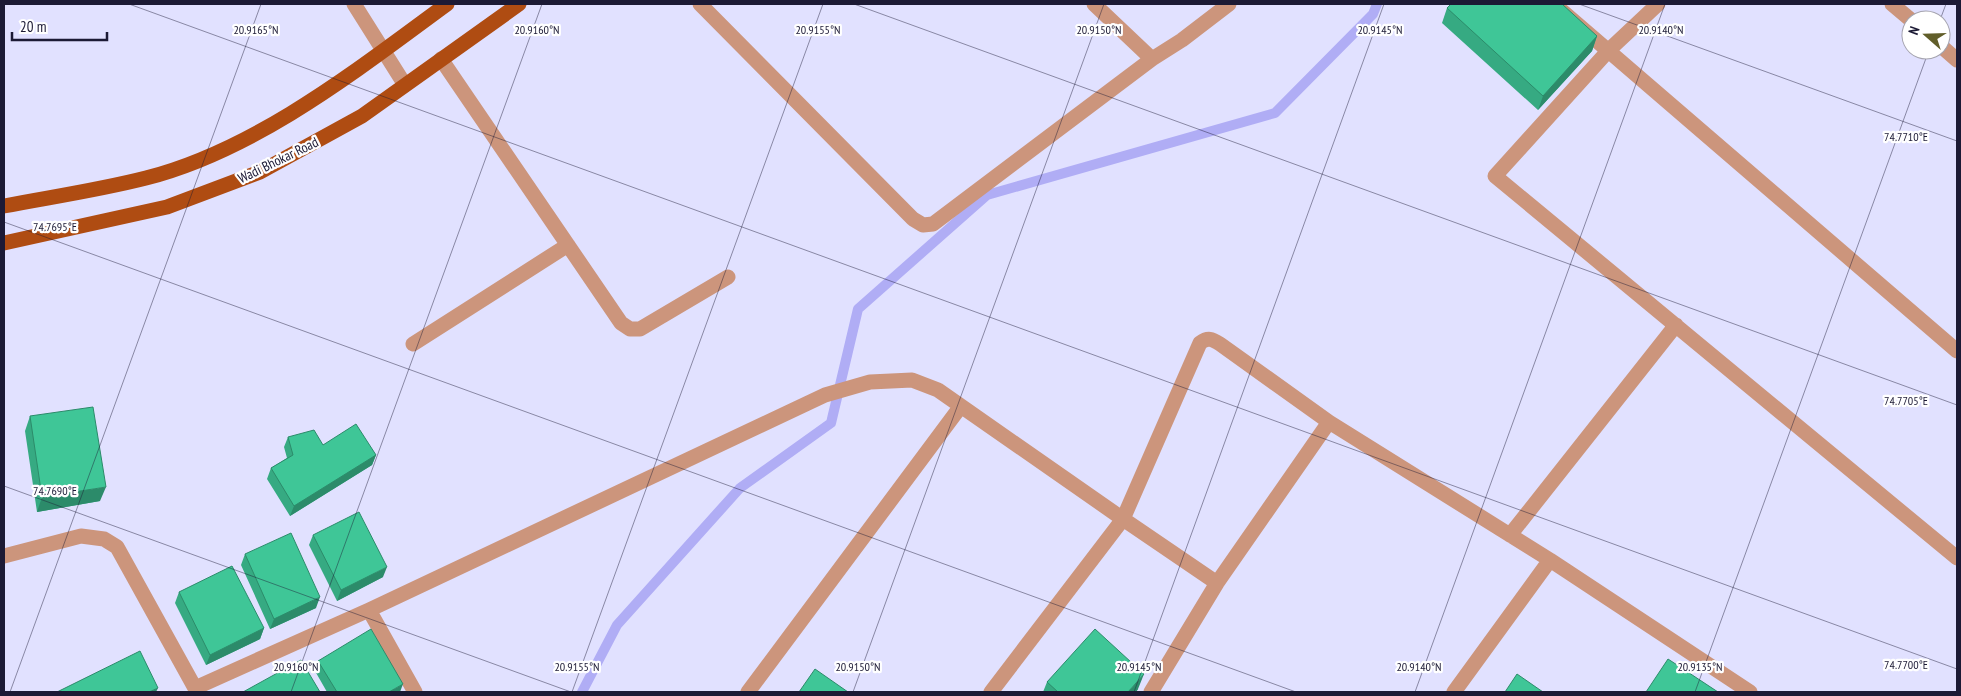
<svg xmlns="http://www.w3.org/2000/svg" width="1961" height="696" font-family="'PT Sans Narrow',sans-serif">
<rect width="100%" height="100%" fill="#e1e1ff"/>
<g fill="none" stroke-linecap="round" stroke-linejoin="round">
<path stroke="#b0adf5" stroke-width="10" d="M582,692L617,625L740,488L831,423L858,309L987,195L1275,113L1373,14L1377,4"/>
<path stroke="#cc957c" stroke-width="15" d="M354,4L405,85
M700,4L913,219L923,225L933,224L1152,59
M1094,4L1152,59L1182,40L1229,4
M1554,4L1957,351
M1658,4L1609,50L1495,176L1957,558
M1892,4L1911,20
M1941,46L1957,60
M441,59L621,323L630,329H640L728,277
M413,344L568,245
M1510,535L1676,325
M4,556L81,536L104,539L117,547L195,688L369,610L825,395L870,382L912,380L938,390L1123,519L991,692
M1217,583L1123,519L1200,343C1208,337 1212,339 1220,344L1329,422
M369,610L415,692
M748,692L961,406
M1151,692L1217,583L1329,422L1550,560L1750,692
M1454,692L1550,560"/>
<path stroke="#af4c12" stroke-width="15" d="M4,206C51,197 99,190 146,178C256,150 357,70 447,4
M4,243L167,207L260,172L362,116L519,4"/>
</g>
<path fill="#36aa82" d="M1447,8L1597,36L1592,51L1538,110L1442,23Z
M30,416L100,501L37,512L25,431Z
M288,437L323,445L376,455L372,465L290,516L267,479L271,468L287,458L284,447Z
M313,535L383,577L337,601L309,545Z
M245,554L316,608L270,629L241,565Z
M179,592L264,628L260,639L206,665L175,603Z
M318,661L400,692H327L315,671Z
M1047,682L1138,689L1136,692H1043Z"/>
<path fill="#2c8b6a" d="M1597,36L1592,51L1538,110L1543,96Z
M376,455L372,465L290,516L294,506Z
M106,487L100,501L37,512L42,497Z
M387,567L383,577L337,601L341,590Z
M320,597L316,608L270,629L274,619Z
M264,628L260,639L206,665L210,655Z
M1144,674L1138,689L1136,692H1128Z
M403,684L400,692H389Z
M158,688L156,692H149Z"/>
<path fill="#3fc697" stroke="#2c8b6a" d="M1451,4H1562L1597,36L1543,96L1447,8Z
M93,407L106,487L42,497L30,416Z
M356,424L376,455L294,506L271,468L293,455L288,437L314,430L323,445Z
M359,512L387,567L341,590L313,535Z
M291,533L320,597L274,619L245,554Z
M232,566L264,628L210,655L179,592Z
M371,629L403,684L389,692H337L318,661Z
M1095,629L1144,674L1128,692H1058L1047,682Z
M140,651L158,688L149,692H57Z
M1668,659L1718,692H1646Z
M301,660L320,692H243Z
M815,669L848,692H799Z
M1517,674L1543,692H1505Z"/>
<path fill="none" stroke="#1c1a35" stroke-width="1" stroke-opacity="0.45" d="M129,4L1957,669M854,4L1957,405M1579,4L1957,141M1940,20L1946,4M4,222L1296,692M4,486L571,692M10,692L261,4M291,692L542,4M572,692L823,4M853,692L1104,4M1134,692L1384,4M1415,692L1665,4M1695,692L1929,50"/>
<g text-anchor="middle" stroke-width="4.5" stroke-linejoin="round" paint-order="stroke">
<g font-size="14" fill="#1c1a35" stroke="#fff">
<text transform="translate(278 160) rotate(-26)" y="5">Wadi Bhokar Road</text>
</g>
</g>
<g font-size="12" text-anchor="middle" fill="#1c1a35" stroke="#fff" stroke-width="4.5" stroke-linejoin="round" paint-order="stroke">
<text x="256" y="34">20.9165°N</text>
<text x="537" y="34">20.9160°N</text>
<text x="818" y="34">20.9155°N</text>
<text x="1099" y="34">20.9150°N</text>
<text x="1380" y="34">20.9145°N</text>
<text x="1661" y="34">20.9140°N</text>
<text x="1906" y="141">74.7710°E</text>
<text x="55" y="231">74.7695°E</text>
<text x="1906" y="405">74.7705°E</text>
<text x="55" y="495">74.7690°E</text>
<text x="1906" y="669">74.7700°E</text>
<text x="296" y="671">20.9160°N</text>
<text x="577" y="671">20.9155°N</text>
<text x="858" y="671">20.9150°N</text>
<text x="1139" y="671">20.9145°N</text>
<text x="1419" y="671">20.9140°N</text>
<text x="1700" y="671">20.9135°N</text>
</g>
<rect width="1961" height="696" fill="none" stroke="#1c1a35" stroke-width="10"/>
<g transform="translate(1926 35) rotate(290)"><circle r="24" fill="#ffffff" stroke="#a4a3ae"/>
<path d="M0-4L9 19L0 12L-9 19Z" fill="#615e2a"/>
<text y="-8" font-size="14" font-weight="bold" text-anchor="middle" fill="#1c1a35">N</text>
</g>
<path d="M12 32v8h95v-8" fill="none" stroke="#1c1a35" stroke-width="2.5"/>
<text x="20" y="32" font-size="15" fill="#1c1a35" stroke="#ffffff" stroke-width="4" paint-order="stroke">20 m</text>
</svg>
